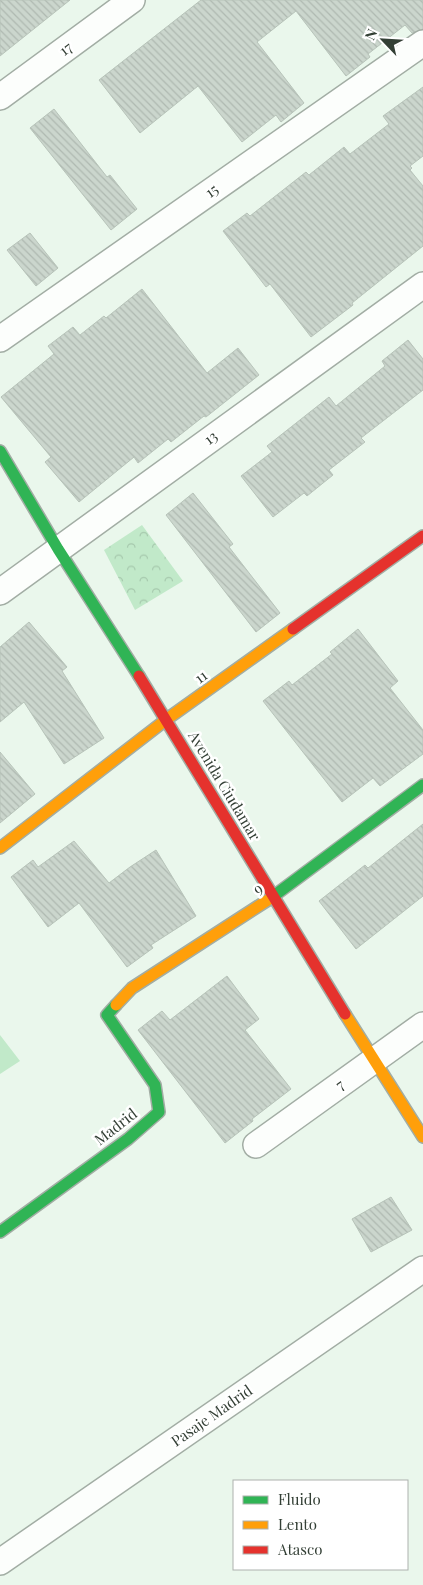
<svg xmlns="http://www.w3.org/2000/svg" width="423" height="1585" font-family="'Playfair Display',serif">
<defs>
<pattern id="park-crowns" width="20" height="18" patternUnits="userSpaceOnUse" patternTransform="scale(1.25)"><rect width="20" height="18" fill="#c1e9c9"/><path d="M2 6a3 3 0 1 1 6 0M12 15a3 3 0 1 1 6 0" fill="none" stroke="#a6c9ad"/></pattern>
<pattern id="building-back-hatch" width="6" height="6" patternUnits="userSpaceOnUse" patternTransform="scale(1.25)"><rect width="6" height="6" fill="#cbd6cd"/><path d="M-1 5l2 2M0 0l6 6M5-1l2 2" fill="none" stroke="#afb9b1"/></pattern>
</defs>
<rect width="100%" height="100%" fill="#eaf7ec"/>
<path fill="#c1e9c9" d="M0,1035L20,1061L0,1074Z"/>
<path fill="url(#park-crowns)" d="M142,525L183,581L135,610L104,550Z"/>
<path fill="url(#building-back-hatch)" stroke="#b7c3b9" d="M0,0H70L0,56Z
M201,0H423V29L412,33L405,25L368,54L370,57L346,76L296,11L257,42L304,103L281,122L276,115L242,142L198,86L140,133L99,80Z
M423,87V156L410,166L412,168L410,170L423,186V246L352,303L353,305L311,337L270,284L266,287L223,231L247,213L250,216L306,172L309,175L344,147L350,154L389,124L383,116Z
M54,109L107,177L110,175L137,209L111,230L30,128Z
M30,233L58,268L36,286L7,250Z
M142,289L207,373L238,348L259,375L206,417L204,416L171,442L168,439L138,463L134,457L79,502L45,462L51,457L1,397L54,354L48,346L73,327L80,335L104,316L106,318Z
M408,340L423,359V390L361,438L365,442L329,470L333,475L307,496L304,493L273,517L241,476L272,452L267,446L329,397L336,406L385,366L382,361Z
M193,493L233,544L229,547L280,613L256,632L166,515Z
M29,622L67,667L62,671L104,738L64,764L24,702L0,722V647Z
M358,629L398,681L390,688L423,730V754L380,786L373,778L342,802L263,701L289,681L292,685L332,654L330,652Z
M0,752L35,794L0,823Z
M423,824V896L356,949L319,901L365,865L368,868Z
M74,841L109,883L130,867L156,850L196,916L151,945L153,948L127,967L79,903L48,927L11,877L33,860L38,867Z
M227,976L259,1019L245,1030L291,1089L252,1119L253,1121L225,1143L138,1030L162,1011L170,1020Z
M391,1197L412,1230L371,1252L352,1219Z"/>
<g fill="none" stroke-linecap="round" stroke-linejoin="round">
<g stroke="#a2ada4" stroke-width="28">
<path id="street" d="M0,97L132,0
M0,339L423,43
M0,592L423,285
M256,1145L423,1025
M0,1562L423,1269"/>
</g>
<g stroke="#a2ada4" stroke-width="14">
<path id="fast" d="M0,451L58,549L139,676
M271,898L423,785
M0,1232L128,1139L159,1112L155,1085L107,1015L116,1005"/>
</g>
<g stroke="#a2ada4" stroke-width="14">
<path id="slow" d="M0,848L167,719L293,629
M116,1005L132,988L271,898
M345,1014L423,1137"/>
</g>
<g stroke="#a2ada4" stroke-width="14">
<path id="jam" d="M293,629L423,536
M139,676L345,1014"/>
</g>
<use href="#street" stroke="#fcfefc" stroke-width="25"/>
<use href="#fast" stroke="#30b455" stroke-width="11"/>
<use href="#slow" stroke="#ff9f0a" stroke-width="11"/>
<use href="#jam" stroke="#e5322d" stroke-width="11"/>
</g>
<g text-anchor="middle" stroke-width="5" stroke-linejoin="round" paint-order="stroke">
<g font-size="15" fill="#333f35" stroke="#fff">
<text transform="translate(66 49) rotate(-37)" y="5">17</text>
<text transform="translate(212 191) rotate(-35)" y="5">15</text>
<text transform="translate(211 438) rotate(-36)" y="5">13</text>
<text transform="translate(201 677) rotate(-36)" y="5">11</text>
<text transform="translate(224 786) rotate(59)" y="5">Avenida Ciudamar</text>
<text transform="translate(258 889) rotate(-33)" y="5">9</text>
<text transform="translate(340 1085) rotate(-36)" y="5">7</text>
<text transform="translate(116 1127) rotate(-38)" y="5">Madrid</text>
<text transform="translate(212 1416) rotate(-35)" y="5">Pasaje Madrid</text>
</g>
</g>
<rect x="233" y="1480" width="175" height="90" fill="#ffffff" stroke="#adb2ae"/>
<rect x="243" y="1496" width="25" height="8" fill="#30b455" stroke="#adb2ae"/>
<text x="278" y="1505" font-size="15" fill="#333f35">Fluido</text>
<rect x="243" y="1521" width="25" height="8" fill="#ff9f0a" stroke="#adb2ae"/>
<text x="278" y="1530" font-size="15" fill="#333f35">Lento</text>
<rect x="243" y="1546" width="25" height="8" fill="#e5322d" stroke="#adb2ae"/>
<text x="278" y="1555" font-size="15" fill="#333f35">Atasco</text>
<g transform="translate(383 40) rotate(295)" stroke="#ffffff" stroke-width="4" paint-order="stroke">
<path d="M0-4L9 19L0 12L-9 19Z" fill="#333f35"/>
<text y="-8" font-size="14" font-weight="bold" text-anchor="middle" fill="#333f35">N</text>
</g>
</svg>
